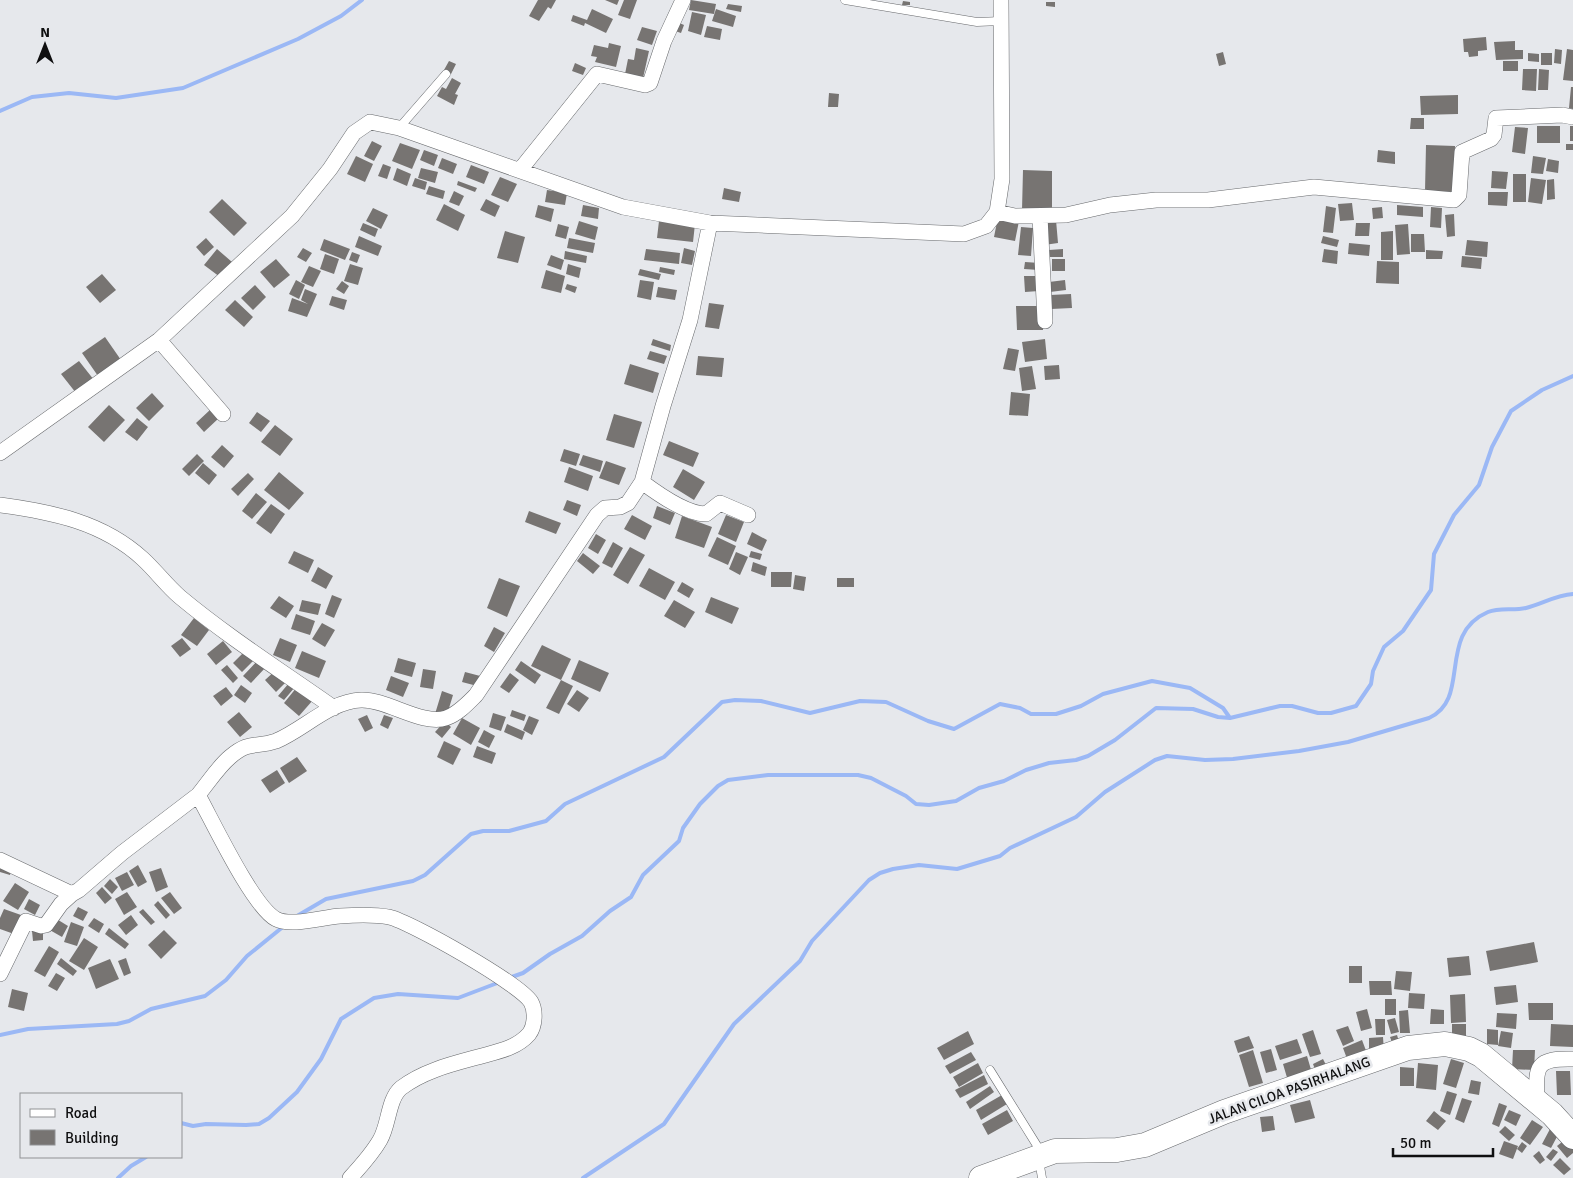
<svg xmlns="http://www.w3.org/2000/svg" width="1573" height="1178" font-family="Signika,sans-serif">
<rect width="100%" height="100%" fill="#e6e8ec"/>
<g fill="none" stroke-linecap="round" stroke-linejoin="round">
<path stroke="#9bb8f5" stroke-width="4" d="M0,111L32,97L69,93L116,98L183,88L298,39L341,16L362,0
M297,916L326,899L413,881L425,875L471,834L483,831H509L546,821L565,804L664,757L722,702L735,700L761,701L810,713L860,701L886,702L928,721L954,729L1000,704L1020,708L1031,714H1056L1081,706L1103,694L1152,681L1190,688L1223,708L1230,718
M509,978L523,973L550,954L582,936L610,911L631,897L643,875L679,841L683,828L700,804L718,786L728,780L768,775H858L871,778L906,796L916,804L929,805L956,801L979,788L1004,781L1026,770L1049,763L1076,760L1088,756L1115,740L1156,708L1193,709L1218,717L1230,718L1280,706H1292L1318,713H1331L1356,706L1371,684L1373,671L1384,647L1403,631L1431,590L1434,554L1454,515L1479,485L1492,447L1511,411L1542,390L1573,376
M0,1035L28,1029L117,1024L129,1021L151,1009L205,996L226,980L247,956L284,926
M181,1123L193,1126L206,1124L246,1125L259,1124L269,1118L297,1092L321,1059L341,1019L374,998L398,994L458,998L500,982
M118,1178L131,1166L146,1157
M583,1178L664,1124L734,1024L800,961L812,941L869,880L880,873L893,869L919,865L957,869L1000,856L1010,848L1076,817L1105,792L1155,760L1167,756L1205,760L1233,759L1299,751L1348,742L1429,718C1472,699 1436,634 1488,612C1500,607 1513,611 1526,608C1542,604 1556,595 1573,594"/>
</g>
<path fill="#777472" d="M538,0H556L551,9L548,7L539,21L529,16Z
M605,0H619L617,5Z
M624,0H637L630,19L618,15Z
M691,0L716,4L714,14L689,10Z
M903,1L910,2V5H902Z
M1046,2H1055V7L1046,6Z
M728,4L742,6L741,12L726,9Z
M592,9L613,19L606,33L585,23L584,26L571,21L573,15L587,20Z
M716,9L736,16L733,27L712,21Z
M692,12L706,15L701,35L688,31Z
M675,21L684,25L681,33L672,30Z
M707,26L722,29L720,40L704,37Z
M642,27L657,31L652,45L637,40Z
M1486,37L1487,50L1478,51V56L1469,57L1468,52H1464L1463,39Z
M1515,41V50H1523V59L1496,60L1494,42Z
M609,43L621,46L616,67L595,62L597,57L591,56L594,45L608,48Z
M636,48L649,51L643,78L625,74L628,59L634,60Z
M1555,49L1562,50L1561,64L1554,63Z
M1567,49L1573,50V81L1563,80Z
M1223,52L1226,64L1219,66L1216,54Z
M1528,53L1539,54V62L1528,61Z
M1541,53H1552V65H1541Z
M449,61L456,64L451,74L444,70Z
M1503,61H1518V71H1503Z
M575,63L586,68L583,75L572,71Z
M1523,69H1537L1536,91L1522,90Z
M1539,69L1549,70L1548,90H1538Z
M452,78L461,83L455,94L458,95L454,105L437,96L442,87L446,89Z
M1571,87H1573V109L1569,108Z
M829,93L839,94L838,107H828Z
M1458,95V114L1421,115L1420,96Z
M1411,118H1424V129H1410Z
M1537,126H1560V143H1537Z
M1570,126H1573V141H1570Z
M1515,127L1528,128L1525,154L1512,152Z
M372,141L382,146L374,161L364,156Z
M400,143L420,150L412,169L392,161Z
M1566,144H1573V150H1566Z
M1426,145L1455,146L1454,192L1425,191Z
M424,150L438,155L434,166L420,160Z
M1378,150L1395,152V164L1377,162Z
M356,156L373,164L365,182L347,174Z
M1533,156L1546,158L1543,174L1531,173Z
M442,158L457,164L453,174L438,168Z
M1548,159L1559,161L1558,173L1546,171Z
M383,164L391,167L387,179L378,176Z
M471,165L489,172L484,184L466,177Z
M397,168L411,174L407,186L393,180Z
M421,168L438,172L435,183L418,178Z
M1023,170L1052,171V211L1022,210Z
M1492,171L1508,172L1506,189L1491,188Z
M1513,174H1526V202H1513Z
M500,177L517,184L508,202L491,195Z
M415,178L427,182L425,190L412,186Z
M1531,178L1546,180L1542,204L1528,202Z
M1554,179L1555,199L1547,200V180Z
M458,181L477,188L475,192L457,185Z
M429,186L445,191L443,199L426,194Z
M724,188L741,192L739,202L722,199Z
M547,190L567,193L565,205L545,202Z
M454,191L464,196L459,206L449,202Z
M1488,192H1508L1507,206L1488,205Z
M222,199L247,223L234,236L209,212Z
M486,199L500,206L495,217L480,210Z
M1352,203L1354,220L1340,221L1338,204Z
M444,204L465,215L458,231L436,220Z
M538,205L554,209L551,222L535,217Z
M583,205L599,208L598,219L581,216Z
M1397,205L1423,207V217L1397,215Z
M1326,206L1336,208L1333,233L1323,232Z
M1382,207L1383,218L1373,219L1372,208Z
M1431,207L1442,208L1441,228L1430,227Z
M373,208L388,215L381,229L366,221Z
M1454,214L1455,236L1447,237L1445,215Z
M998,217L1019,221L1015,241L994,237Z
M1056,220L1058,243L1044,245L1042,221Z
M579,221L598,227L595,240L575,234Z
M659,221L695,224L693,242L657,238Z
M363,223L378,229L375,237L360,230Z
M1356,223H1370L1369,236H1355Z
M558,224L569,227L566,239L555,236Z
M1408,224L1410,254L1397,255L1395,225Z
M1021,227L1033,228L1031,256L1018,255Z
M505,231L525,237L518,263L497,258Z
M1393,231V260H1381V232Z
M1411,234H1424L1425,252H1411Z
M359,236L382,246L378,256L355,247Z
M1323,236L1339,240L1337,247L1321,243Z
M206,238L214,247L204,256L196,247Z
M569,238L595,243L593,253L567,248Z
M324,239L350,249L345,260L320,250Z
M1467,240L1488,242L1487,257L1465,255Z
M1349,243L1370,245L1369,256L1348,254Z
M303,248L312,253L306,262L297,257Z
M684,248L695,251L692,265L681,263Z
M217,249L232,262L220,277L204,265Z
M646,249L680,253L679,264L644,260Z
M1063,249V257H1049V250Z
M1324,249L1338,251L1337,264L1322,262Z
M1426,250L1443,251L1442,259H1426Z
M565,251L587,256L586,263L564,259Z
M352,252L360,255L357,263L349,260Z
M325,254L339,259L334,274L320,269Z
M551,255L564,260L561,270L547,265Z
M1462,256L1482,258L1481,269L1461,267Z
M276,259L290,275L274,288L260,272Z
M1052,259H1065V271H1052Z
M1377,261L1399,262V284L1376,283Z
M1025,262L1040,263L1039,270L1024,269Z
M350,264L363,268L358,285L344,281Z
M568,264L581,268L579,278L566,274Z
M309,266L321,271L313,287L301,282Z
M660,267L675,270L674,275L659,272Z
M640,269L661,274L659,280L638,275Z
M546,270L565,276L561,293L541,288Z
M102,274L116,290L100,303L86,287Z
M1024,276H1037L1039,291L1025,292Z
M296,280L305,285L299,299L289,294Z
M640,280L654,282L651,300L637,297Z
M1065,280L1066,290L1050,292L1049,282Z
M342,281L349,286L344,294L336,289Z
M567,284L577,287L575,293L565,289Z
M255,285L266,297L253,310L241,298Z
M658,287L677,290L675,300L656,297Z
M305,289L317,294L307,317L288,311L292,298L308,304L301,300Z
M1071,294L1072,308L1051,309L1050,295Z
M332,296L347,300L344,310L329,305Z
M235,300L253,317L244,327L225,310Z
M709,303L724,305L719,329L705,327Z
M1016,306H1042L1043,330H1017Z
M105,337L121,360L98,376L82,353Z
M653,339L671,345L670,351L651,345Z
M1045,339L1047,359L1025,362L1022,342Z
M1008,348L1019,350L1015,371L1003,369Z
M650,351L667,356L664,364L647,359Z
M698,356L724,358L722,377L696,375Z
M79,361L94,380L76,393L61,374Z
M630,364L659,373L653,393L624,384Z
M1059,365L1060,379L1045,380L1044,366Z
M1032,366L1036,389L1022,391L1019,368Z
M1011,392L1030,394L1028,416L1009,415Z
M152,393L164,406L149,421L136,408Z
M109,405L125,420L104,442L88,427Z
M211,409L219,418L204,432L196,423Z
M257,412L270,421L261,432L249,423Z
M614,414L642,422L634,448L606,440Z
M137,418L148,427L137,441L125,432Z
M275,425L293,439L280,456L261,442Z
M669,441L699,453L693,467L663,455Z
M222,445L234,456L224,468L211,457Z
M564,449L580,454L576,466L560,461Z
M197,454L204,461L189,476L182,469Z
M583,455L603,461L600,472L579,465Z
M606,461L626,468L619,485L599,478Z
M203,463L217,475L209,485L195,473Z
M569,467L593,476L588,491L564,482Z
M683,469L705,482L694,500L673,487Z
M279,472L304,493L289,510L264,490Z
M248,473L254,479L238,496L231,489Z
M256,493L267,502L252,519L242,511Z
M567,500L581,505L577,516L563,510Z
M271,504L285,514L271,534L256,523Z
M657,506L675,513L670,525L653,518Z
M529,511L561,523L556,534L525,522Z
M632,515L652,526L645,540L624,529Z
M726,515L744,522L736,542L718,534Z
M682,516L712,527L704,548L675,538Z
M752,532L767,540L762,551L747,544Z
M596,534L606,540L598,554L588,548Z
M717,537L736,546L728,565L708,556Z
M613,542L623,548L612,568L602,563Z
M630,547L645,555L628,584L613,575Z
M294,551L314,560L308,573L288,563Z
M751,551L762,554L760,560L749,557Z
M736,552L748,557L740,575L729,569Z
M583,553L600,566L593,574L577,561Z
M753,562L767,567L765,576L751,571Z
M318,567L333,576L326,589L311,581Z
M649,568L675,582L665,600L639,586Z
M771,572H792L791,587H771Z
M795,575L806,577L804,591L793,589Z
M499,578L520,586L507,617L487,608Z
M837,578H854V587H837Z
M682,582L694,589L689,598L677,591Z
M332,595L342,599L334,618L325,614Z
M279,596L294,606L286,618L270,608Z
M711,597L739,608L732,624L705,612Z
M302,600L321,604L318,615L299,611Z
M674,600L695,612L685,628L664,616Z
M296,614L315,621L310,635L291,629Z
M194,618L209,630L197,646L181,635Z
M322,623L335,630L325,647L312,639Z
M494,627L505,633L494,652L484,646Z
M182,638L191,649L180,657L171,646Z
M280,638L297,645L290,662L273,655Z
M223,641L232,652L216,665L207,654Z
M542,645L571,659L561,680L531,666Z
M247,649L256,658L242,672L233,663Z
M302,651L326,661L319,678L295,668Z
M398,658L416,663L412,677L394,672Z
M258,660L266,667L251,683L243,676Z
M579,660L609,673L600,692L571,679Z
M521,661L541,675L535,684L515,670Z
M227,665L238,678L233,683L221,670Z
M423,669L436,671L433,689L420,687Z
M276,670L287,681L276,692L265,680Z
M465,672L484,677L481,687L462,682Z
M510,673L519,680L509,693L500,687Z
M391,676L409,683L403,697L386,690Z
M561,680L573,686L559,714L546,708Z
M289,683L295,687L284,700L278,696Z
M241,685L252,693L245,703L234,695Z
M226,687L233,696L221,706L213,696Z
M297,687L313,700L299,716L284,703Z
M577,690L589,698L579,712L567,704Z
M442,691L453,695L446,718L435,714Z
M512,710L526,715L524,721L510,716Z
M239,712L252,727L240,737L227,722Z
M493,713L506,717L501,731L489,727Z
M367,715L373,728L365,732L358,719Z
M384,715L393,718L388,729L380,725Z
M529,716L539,720L532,735L523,730Z
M462,718L480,728L471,745L453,734Z
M445,721L451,727L442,738L435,732Z
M507,724L525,732L522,740L504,732Z
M484,730L495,736L489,748L478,742Z
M444,741L461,749L453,765L437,757Z
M477,746L496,753L492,764L473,757Z
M297,757L307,771L289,783L280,768Z
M277,770L285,783L270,793L261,780Z
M138,865L147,882L138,887L129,871Z
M0,867L11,870L10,875L0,872Z
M161,868L168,887L156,892L149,872Z
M127,872L134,885L122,891L115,878Z
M110,879L118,887L112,894L104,886Z
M15,883L29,892L18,910L3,901Z
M102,887L112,898L105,904L96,893Z
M127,892L137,907L124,915L115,899Z
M170,892L182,908L174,914L161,898Z
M29,899L40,905L35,915L24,909Z
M158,901L170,915L166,919L154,905Z
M78,907L88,912L83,921L73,916Z
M4,909L21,915L14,934L0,929V918Z
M143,909L155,922L151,925L139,912Z
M131,915L138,925L126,935L118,925Z
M55,918L68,926L62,937L48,929Z
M94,918L104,924L99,933L88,926Z
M71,922L84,927L77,946L64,942Z
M109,928L129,944L125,949L105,934Z
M43,930V940L33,941L32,931Z
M164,930L177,943L161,959L148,945Z
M84,938L98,947L84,970L69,961Z
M1534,942L1538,962L1490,971L1486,951Z
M49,946L59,952L45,977L34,971Z
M1469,956L1471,975L1449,977L1447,958Z
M61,958L77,971L73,976L57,964Z
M126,958L131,973L124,976L118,961Z
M110,959L119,979L96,989L88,968Z
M1349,966H1362V983H1349Z
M1396,971L1412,972L1410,991L1394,989Z
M56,973L65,978L57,991L48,986Z
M1369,981H1391L1392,995H1370Z
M1516,985L1518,1002L1496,1005L1494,987Z
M12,989L28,993L24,1011L8,1007Z
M1409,993L1425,994L1424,1009L1408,1008Z
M1465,994L1466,1022L1451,1023L1450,995Z
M1385,999H1396V1015H1385Z
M1528,1003H1553V1020H1529Z
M1367,1009L1372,1028L1361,1031L1356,1012Z
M1431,1009L1444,1010V1024H1430Z
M1408,1010L1410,1033H1400L1399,1011Z
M1497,1013L1517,1014L1516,1029L1496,1027Z
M1395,1018L1399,1032L1391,1034L1387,1020Z
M1375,1019H1385V1035H1376Z
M1452,1024H1466V1040H1452Z
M1551,1024L1573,1025V1047L1550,1046Z
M1348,1026L1354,1041L1343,1046L1336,1030Z
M1487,1029L1498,1030V1045L1487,1044Z
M1313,1030L1321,1054L1310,1057L1302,1034Z
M968,1031L974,1044L944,1060L937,1048Z
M1501,1031L1513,1033L1511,1048L1498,1046Z
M1397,1035L1400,1045L1394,1048L1390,1037Z
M1249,1036L1254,1048L1238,1053L1234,1041Z
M1383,1037L1384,1052H1369V1038Z
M1297,1039L1302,1053L1280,1060L1275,1046Z
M1362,1040L1368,1056L1349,1064L1343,1048Z
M1271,1049L1277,1070L1266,1073L1260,1052Z
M1253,1050L1263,1083L1249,1087L1239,1055Z
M1513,1050H1535L1534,1070L1512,1069Z
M971,1052L976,1060L950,1074L945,1066Z
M1307,1056L1312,1073L1288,1081L1283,1064Z
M1323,1059L1327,1067L1316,1072L1313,1064Z
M1451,1059L1464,1063L1456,1088L1443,1084Z
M978,1063L983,1073L959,1087L953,1077Z
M1418,1063L1438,1065L1436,1090L1416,1088Z
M1400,1067L1414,1068V1086H1400Z
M1556,1071H1570L1571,1095H1557Z
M984,1075L988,1084L960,1098L955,1090Z
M1471,1080L1481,1082L1479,1095L1468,1093Z
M990,1086L994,1092L970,1109L966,1102Z
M1447,1091L1457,1094L1450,1115L1440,1111Z
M1002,1095L1007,1104L981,1120L976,1110Z
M1462,1098L1472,1101L1464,1123L1455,1119Z
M1310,1100L1315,1118L1295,1123L1290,1105Z
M1499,1103L1507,1106L1499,1127L1492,1124Z
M1007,1110L1013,1121L988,1135L982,1124Z
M1509,1110L1521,1115L1516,1126L1504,1120Z
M1434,1111L1446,1121L1438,1130L1426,1121Z
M1273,1116L1275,1130L1262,1132L1260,1117Z
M1532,1120L1543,1127L1530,1145L1520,1138Z
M1505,1126L1515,1135L1509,1141L1499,1132Z
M1550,1129L1559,1133L1551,1148L1542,1144Z
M1567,1138L1573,1147V1153L1567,1158L1557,1146Z
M1504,1141L1518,1146L1513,1159L1499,1154Z
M1522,1142L1527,1146L1522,1153L1517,1149Z
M1553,1149L1558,1152L1551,1161L1546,1157Z
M1539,1151L1545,1160L1540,1164L1533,1156Z
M1560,1158L1571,1169L1564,1175L1553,1165Z"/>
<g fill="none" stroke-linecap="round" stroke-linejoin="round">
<g stroke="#67696c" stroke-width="9">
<path id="service" d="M845,0L977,22L1001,21
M399,128L446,74
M990,1070L1041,1152
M1039,1160L1042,1178"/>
</g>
<g stroke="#67696c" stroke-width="16">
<path id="minor" d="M520,170L597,74L645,85L650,83L664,41L683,0
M997,212L1015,216L1066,215L1110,205L1156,200H1208L1314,187L1454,200L1459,195L1462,152L1491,139L1494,135L1496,118L1562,115L1573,117
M1040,216L1045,321
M159,340L223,414
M0,453L159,340L292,216L330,169L354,133L370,122L399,128L623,207L710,223L964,234L986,226L997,212L1002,179L1001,0
M642,482C658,494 686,514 706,514L720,503L748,515
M0,505C52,512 103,522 143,559C156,571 167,586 180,597C228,637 283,672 334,708
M0,860L72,894
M0,974L26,921L41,926L46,925L61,904L72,894L79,890L122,853L198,795
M1537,1102C1536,1067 1534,1058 1573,1059
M350,1178C361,1166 372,1154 380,1140C389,1125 388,1099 401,1088C423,1071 452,1064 478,1057C495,1052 516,1049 529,1034C535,1026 536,1011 531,1002C520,984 411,922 389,917C373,914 355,915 340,916C323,917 291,927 276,919C253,907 213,822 198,795C208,783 218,767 230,757C250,740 256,748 276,741C303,730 330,701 361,700C387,699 422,726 446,718C458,714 468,703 476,695L597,515L605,508L620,507L628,503L642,482L663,406L690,320L710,223"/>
</g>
<g stroke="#67696c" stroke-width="25">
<path id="primary" d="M981,1178L1055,1151L1117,1150L1145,1145L1224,1112L1408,1048L1445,1044L1469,1049L1481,1055L1552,1114L1573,1137"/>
</g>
<use href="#service" stroke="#fff" stroke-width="8"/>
<use href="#minor" stroke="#fff" stroke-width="15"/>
<use href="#primary" stroke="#fff" stroke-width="24"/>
</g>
<g text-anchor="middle" stroke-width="5" stroke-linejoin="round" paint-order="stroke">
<g font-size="14" fill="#0f0f10" stroke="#e6e8ec">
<text transform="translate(1289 1090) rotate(-20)" y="5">JALAN CILOA PASIRHALANG</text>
</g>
</g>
<rect x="20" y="1093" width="162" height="65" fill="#e6e8ec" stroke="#909194"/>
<rect x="30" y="1109" width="25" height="8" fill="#ffffff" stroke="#909194"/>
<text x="65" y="1118" font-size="15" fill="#0f0f10">Road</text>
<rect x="30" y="1130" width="25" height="15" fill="#777472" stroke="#909194"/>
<text x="65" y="1143" font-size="15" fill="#0f0f10">Building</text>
<g transform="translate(45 45)" stroke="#e6e8ec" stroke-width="4" paint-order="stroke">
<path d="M0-4L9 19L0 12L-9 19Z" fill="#0f0f10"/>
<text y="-8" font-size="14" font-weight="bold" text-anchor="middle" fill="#0f0f10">N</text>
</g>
<path d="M1393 1148v8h100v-8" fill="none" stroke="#0f0f10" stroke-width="2.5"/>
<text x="1400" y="1148" font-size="15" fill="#0f0f10" stroke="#e6e8ec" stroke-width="4" paint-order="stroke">50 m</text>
</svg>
